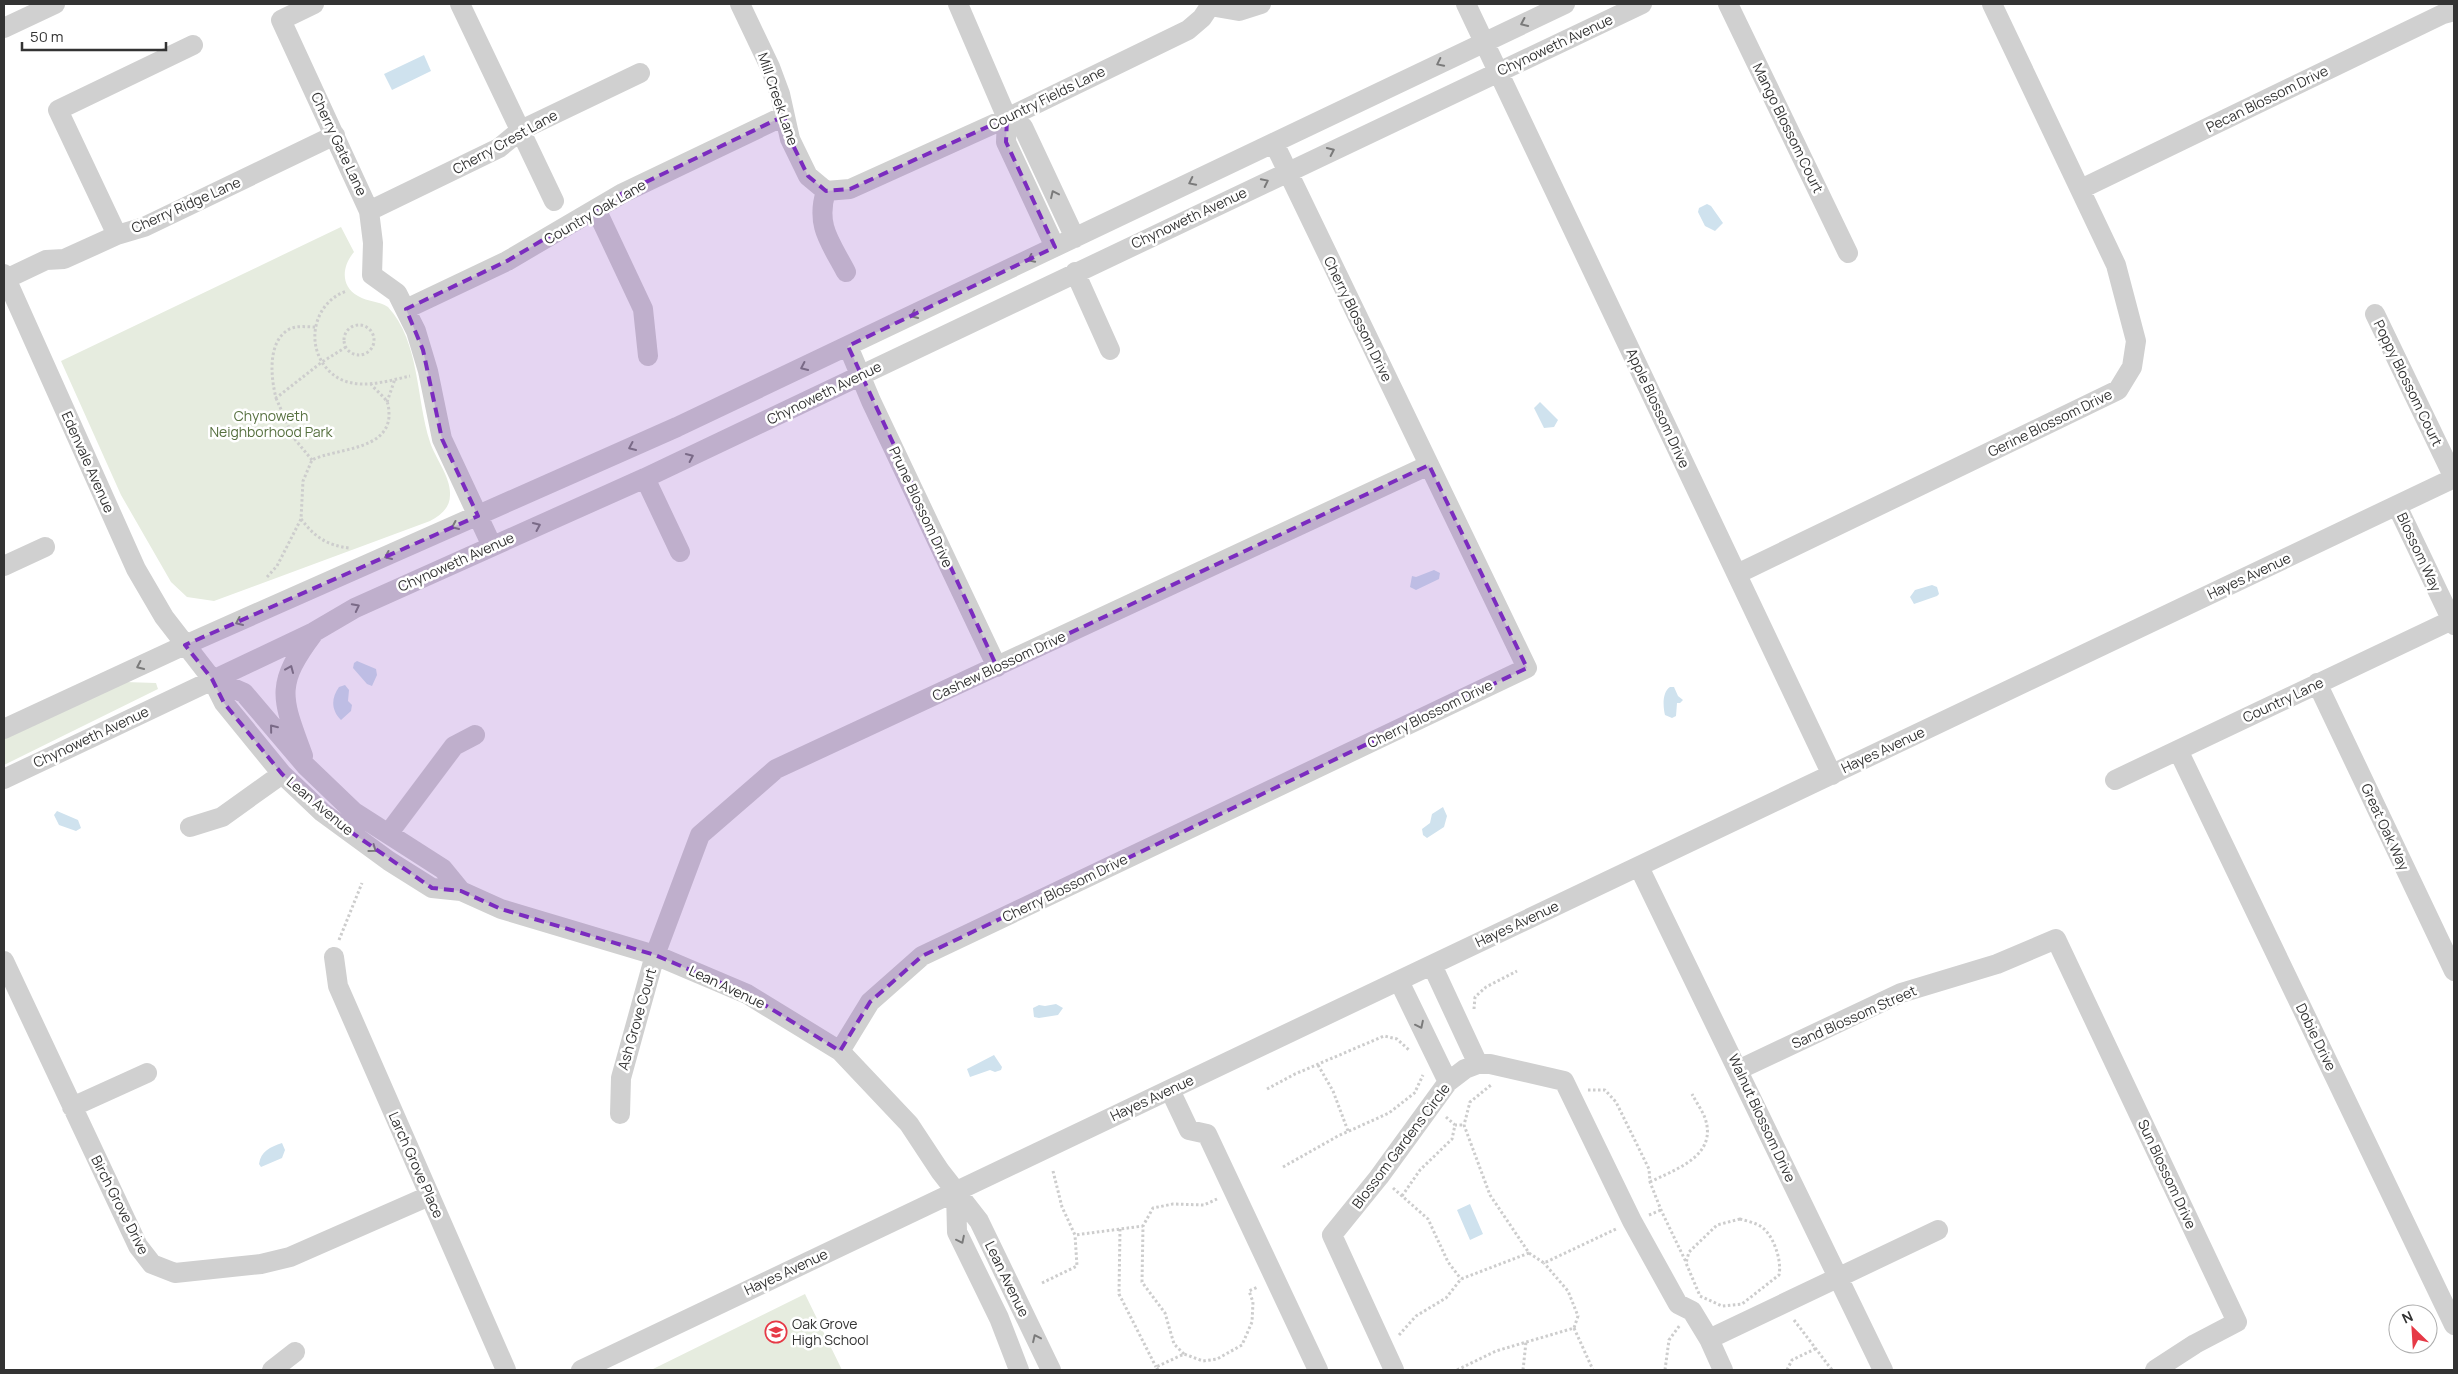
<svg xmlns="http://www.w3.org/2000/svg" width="2458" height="1374" font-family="Manrope,sans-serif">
<rect width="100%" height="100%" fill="#fff"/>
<path fill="#e6ecdf" d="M341,227L354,252C342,266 340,286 358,296C368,302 379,301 388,307C420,342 416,399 430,442C435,458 451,477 450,495C450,508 441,515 430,521L214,601L187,597L171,582L121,495L61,361Z
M125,682L156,683L158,689L4,765V738Z
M805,1294L842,1370H651Z"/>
<path fill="#cfe2ee" d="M424,55L431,71L392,90L384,74Z
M1707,204L1711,206L1723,223L1715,231L1705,226L1698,212L1699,208Z
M1540,402L1558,420L1554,427L1544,428L1534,408Z
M1434,570L1440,573L1439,579L1416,590L1410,587L1412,576L1416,577Z
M1932,585L1937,587L1939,594L1937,596L1914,604L1910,597L1915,590Z
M357,661L376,669L377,675L372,686L367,684L353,668L354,663Z
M345,685L349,690L348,701L352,705L351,711L341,720C331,710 331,698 339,687Z
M1670,687H1674L1678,696L1683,700L1680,703H1677L1676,716L1672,718L1665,715C1663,707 1662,692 1670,687Z
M1443,807L1447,816L1444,827L1427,838L1423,835L1422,829L1430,823L1432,814Z
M57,811L78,820L81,828L76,831L59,825L54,815Z
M1056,1004L1063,1008L1058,1015L1039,1018L1034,1017L1033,1008L1039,1005L1045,1006Z
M994,1055L1002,1067L1001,1070L995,1072L990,1070L970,1077L967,1069Z
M282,1143L285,1150L282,1158L261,1167L259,1164C261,1151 270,1147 282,1143Z
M1470,1204L1483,1234L1470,1240L1457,1210Z"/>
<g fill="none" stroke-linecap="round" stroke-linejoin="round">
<path stroke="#cdcdcd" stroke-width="3" stroke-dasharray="2.5 2.5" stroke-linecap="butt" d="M344 340a15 15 0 1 1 30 0a15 15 0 1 1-30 0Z
M315,327C307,327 295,325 288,330C267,343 271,378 276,398L322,362C343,395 379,383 410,376
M346,347L322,362C306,336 318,300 347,291
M276,398L293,437L312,460
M387,402L395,379
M301,519C315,537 326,545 349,548
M267,577L277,566L301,519L303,481L312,460C336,448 386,451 389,417C389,413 389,405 387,402C383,395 375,390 371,384
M339,940L362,883
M1474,1009L1475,997L1486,987L1517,971
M1318,1065L1333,1091L1348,1131
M1267,1089L1295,1074L1384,1036L1397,1039L1409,1050
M1416,1090L1423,1075
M1588,1090H1605L1616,1102L1649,1169L1650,1182L1661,1210L1686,1262
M1446,1117L1455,1125
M1283,1167L1338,1136L1389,1113L1417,1091
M1053,1171L1062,1207L1075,1235L1143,1226
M1650,1182C1676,1169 1718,1156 1705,1118C1702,1110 1696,1102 1692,1094
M1393,1188L1428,1219L1448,1262L1461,1279
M1402,1196L1420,1170L1452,1139L1455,1125H1464
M1649,1215L1661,1210
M1740,1219C1747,1221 1757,1223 1763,1228C1774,1237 1782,1261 1779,1275L1742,1304L1722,1306L1700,1296L1686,1263L1689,1252L1717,1225Z
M1120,1229L1119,1294L1156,1367
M1529,1253L1544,1263L1616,1229
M1042,1283L1077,1266L1075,1235
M1794,1320L1832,1370
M1574,1328L1593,1370
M1399,1335L1416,1316L1446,1298L1461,1279L1529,1253L1490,1195L1464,1125L1470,1102L1491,1085
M1184,1354L1174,1344L1165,1313L1142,1282L1143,1226L1153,1208L1173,1204L1204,1205L1217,1199
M1158,1370L1156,1367L1184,1354L1203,1361L1217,1359L1242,1345L1252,1322L1253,1302L1249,1291L1258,1287
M1457,1370L1496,1351L1574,1328L1578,1316L1568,1291L1544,1263
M1523,1370L1526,1342
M1665,1370L1669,1340L1680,1325
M1787,1370L1792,1360L1817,1348"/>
<path stroke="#d0d0d0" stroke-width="20" d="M314,4L281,20L369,211L373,243L372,275L397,293L416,331L428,371L442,439L492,546
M460,4L554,201
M740,4L770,67L780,94L790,139L808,176L826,191C815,226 831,243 846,272
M958,4L1007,118L1006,142L1055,247
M1466,4L1832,775
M1728,4L1848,253
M4,28L55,4
M1007,118L1023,127L1075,238
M2081,189L2443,14L2454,11
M826,191L850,189L1007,118L1188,30L1202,18L1210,6L1239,11L1261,4
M596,209L643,309L648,356
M369,211L499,148L521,130L640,73
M117,235L58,110L193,45
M1075,272L1110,350
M4,274L136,569L164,617L212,679L224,703L282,774L322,812L389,861L432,888L461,891L501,909L655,955L747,994L840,1051L909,1124L940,1171L979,1221L1051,1370
M6,279L46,260L64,259L117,235L144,227L335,135
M406,309L507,261L623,193L784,116
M2375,314L2454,478
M848,346L871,401L997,667
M645,478L680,552
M2397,506L2454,625
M4,566L45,547
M1737,574L2118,390L2132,367L2136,341L2116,265L1992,4
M212,679L244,693L306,766L354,812L443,869L461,891
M2317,683L2454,971
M4,729L185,645L677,427L1565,4
M2178,750L2454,1325
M303,756C282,698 274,686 313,634
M4,779L314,632L355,608L645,478L1642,4
M2115,780L2452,620
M190,827L222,817L282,774
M388,834L454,746L475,735
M1639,867L1883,1370
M334,957L338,986L506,1370
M4,961L138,1246L152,1264L175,1273L261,1264L290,1257L429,1196
M1432,965L1478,1064
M1399,981L1448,1082
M840,1051L870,1002L922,956L1527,668L1274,143
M1738,1070L1901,993L1997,964L2056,939L2237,1322L2195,1344L2155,1370
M1170,1090L1189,1130L1207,1134L1318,1370
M72,1107L147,1073
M620,1114L621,1078L655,955L700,835L776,769L1429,465
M956,1192L957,1232L999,1318L1019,1370
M1709,1339L1938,1230
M272,1370L295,1352
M581,1370L2454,478
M1394,1370L1332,1235L1379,1177L1448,1082L1465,1069L1478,1064H1490L1564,1081L1632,1221L1678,1304L1692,1311L1709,1339L1723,1370"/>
</g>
<defs><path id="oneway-chevron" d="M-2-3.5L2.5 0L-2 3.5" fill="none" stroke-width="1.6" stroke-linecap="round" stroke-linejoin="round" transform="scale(1.25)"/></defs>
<g stroke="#7a7a7a">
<use href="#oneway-chevron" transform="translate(1524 23) rotate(155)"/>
<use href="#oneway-chevron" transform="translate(1440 63) rotate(154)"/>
<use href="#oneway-chevron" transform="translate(1331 151) rotate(-25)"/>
<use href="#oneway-chevron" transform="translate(1192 182) rotate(154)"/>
<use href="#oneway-chevron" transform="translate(1265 182) rotate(-26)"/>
<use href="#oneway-chevron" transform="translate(1054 194) rotate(-115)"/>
<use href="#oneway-chevron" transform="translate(1031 259) rotate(154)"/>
<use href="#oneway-chevron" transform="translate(914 315) rotate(155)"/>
<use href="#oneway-chevron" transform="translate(804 367) rotate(155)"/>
<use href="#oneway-chevron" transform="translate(632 447) rotate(156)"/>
<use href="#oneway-chevron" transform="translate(690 457) rotate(-25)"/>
<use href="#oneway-chevron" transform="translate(455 526) rotate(156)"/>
<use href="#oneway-chevron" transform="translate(537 526) rotate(-24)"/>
<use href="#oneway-chevron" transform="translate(388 556) rotate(156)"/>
<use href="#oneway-chevron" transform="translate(356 607) rotate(-27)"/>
<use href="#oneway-chevron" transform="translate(239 622) rotate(156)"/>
<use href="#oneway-chevron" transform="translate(140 666) rotate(155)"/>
<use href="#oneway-chevron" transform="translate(290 669) rotate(-67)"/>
<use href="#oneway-chevron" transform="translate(273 728) rotate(-129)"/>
<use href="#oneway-chevron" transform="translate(373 849) rotate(36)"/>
<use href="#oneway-chevron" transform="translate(1420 1025) rotate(64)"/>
<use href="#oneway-chevron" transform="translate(961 1240) rotate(64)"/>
<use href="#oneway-chevron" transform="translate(1036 1338) rotate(-115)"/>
</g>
<path fill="#7b2cbf" fill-opacity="0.2" stroke="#7b2cbf" stroke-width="4" stroke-dasharray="10 6" stroke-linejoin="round" d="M784,116L790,139L808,176L826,191L850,189L1007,118L1006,142L1055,247L848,346L997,667L1429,465L1527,668L922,956L870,1002L840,1051L747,994L655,955L501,909L461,891L432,888L322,812L282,774L224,703L212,679L185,645L478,516L442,439L423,350L406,309L507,261L623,193Z"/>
<defs>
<g id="school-ring" transform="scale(1.125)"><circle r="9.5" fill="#fff" stroke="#e63946" stroke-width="1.5"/><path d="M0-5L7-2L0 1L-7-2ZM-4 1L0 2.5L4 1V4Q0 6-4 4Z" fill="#e63946"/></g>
</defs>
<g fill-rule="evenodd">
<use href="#school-ring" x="776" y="1332"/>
</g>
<g text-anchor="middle" stroke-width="5" stroke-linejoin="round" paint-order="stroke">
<g font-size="14" fill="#333" stroke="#fff">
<text transform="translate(1555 45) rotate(-25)" y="5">Chynoweth Avenue</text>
<text transform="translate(1047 98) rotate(-26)" y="5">Country Fields Lane</text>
<text transform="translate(778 99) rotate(71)" y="5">Mill Creek Lane</text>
<text transform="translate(2267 99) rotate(-26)" y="5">Pecan Blossom Drive</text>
<text transform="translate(1788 128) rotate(64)" y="5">Mango Blossom Court</text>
<text transform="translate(505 142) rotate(-29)" y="5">Cherry Crest Lane</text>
<text transform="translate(339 144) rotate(65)" y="5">Cherry Gate Lane</text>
<text transform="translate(186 205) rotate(-24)" y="5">Cherry Ridge Lane</text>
<text transform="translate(595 212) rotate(-30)" y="5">Country Oak Lane</text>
<text transform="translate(1189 218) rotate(-25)" y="5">Chynoweth Avenue</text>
<text transform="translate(1358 319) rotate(64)" y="5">Cherry Blossom Drive</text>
<text transform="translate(2408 383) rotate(64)" y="5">Poppy Blossom Court</text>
<text transform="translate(824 393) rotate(-26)" y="5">Chynoweth Avenue</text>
<text transform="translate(1658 408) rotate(65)" y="5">Apple Blossom Drive</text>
<text transform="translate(2050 423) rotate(-26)" y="5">Gerine Blossom Drive</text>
<text transform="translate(88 462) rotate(66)" y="5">Edenvale Avenue</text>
<text transform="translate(921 507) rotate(65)" y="5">Prune Blossom Drive</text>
<text transform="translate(2419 552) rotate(65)" y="5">Blossom Way</text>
<text transform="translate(456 562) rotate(-24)" y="5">Chynoweth Avenue</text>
<text transform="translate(2249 576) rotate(-25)" y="5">Hayes Avenue</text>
<text transform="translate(999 666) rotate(-25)" y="5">Cashew Blossom Drive</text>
<text transform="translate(2283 700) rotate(-25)" y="5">Country Lane</text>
<text transform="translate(1430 714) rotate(-26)" y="5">Cherry Blossom Drive</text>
<text transform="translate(91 737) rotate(-25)" y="5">Chynoweth Avenue</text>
<text transform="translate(1883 750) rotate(-25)" y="5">Hayes Avenue</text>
<text transform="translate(320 806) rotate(40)" y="5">Lean Avenue</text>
<text transform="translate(2385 827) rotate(65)" y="5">Great Oak Way</text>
<text transform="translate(1065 888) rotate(-26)" y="5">Cherry Blossom Drive</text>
<text transform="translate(1517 924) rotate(-25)" y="5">Hayes Avenue</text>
<text transform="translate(727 987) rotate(25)" y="5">Lean Avenue</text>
<text transform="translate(1854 1017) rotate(-24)" y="5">Sand Blossom Street</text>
<text transform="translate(637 1019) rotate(-74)" y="5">Ash Grove Court</text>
<text transform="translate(2316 1037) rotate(64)" y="5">Dobie Drive</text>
<text transform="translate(1152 1098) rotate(-25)" y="5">Hayes Avenue</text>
<text transform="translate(1762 1118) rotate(65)" y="5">Walnut Blossom Drive</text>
<text transform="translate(1401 1146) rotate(-53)" y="5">Blossom Gardens Circle</text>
<text transform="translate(416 1165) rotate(66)" y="5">Larch Grove Place</text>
<text transform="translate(2167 1174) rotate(65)" y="5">Sun Blossom Drive</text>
<text transform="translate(120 1205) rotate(63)" y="5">Birch Grove Drive</text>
<text transform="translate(786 1272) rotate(-25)" y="5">Hayes Avenue</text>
<text transform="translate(1007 1279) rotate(64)" y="5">Lean Avenue</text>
</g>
<g font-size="14" fill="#56703f" stroke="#fff">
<text x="271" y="421">Chynoweth<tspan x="271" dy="16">Neighborhood Park</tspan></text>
</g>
<g font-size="14" fill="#333" stroke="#fff" text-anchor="start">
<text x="792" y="1329">Oak Grove<tspan x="792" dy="16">High School</tspan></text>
</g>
</g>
<rect width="2458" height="1374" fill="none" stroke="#333333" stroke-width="10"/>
<g transform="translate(2413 1329) rotate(335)"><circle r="24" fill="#ffffff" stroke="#adadad"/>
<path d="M0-4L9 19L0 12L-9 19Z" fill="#e63946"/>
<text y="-8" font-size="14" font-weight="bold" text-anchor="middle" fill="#333333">N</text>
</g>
<path d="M22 42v8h144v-8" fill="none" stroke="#333333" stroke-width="2.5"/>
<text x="30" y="42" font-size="15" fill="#333333" stroke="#ffffff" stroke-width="4" paint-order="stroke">50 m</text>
</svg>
